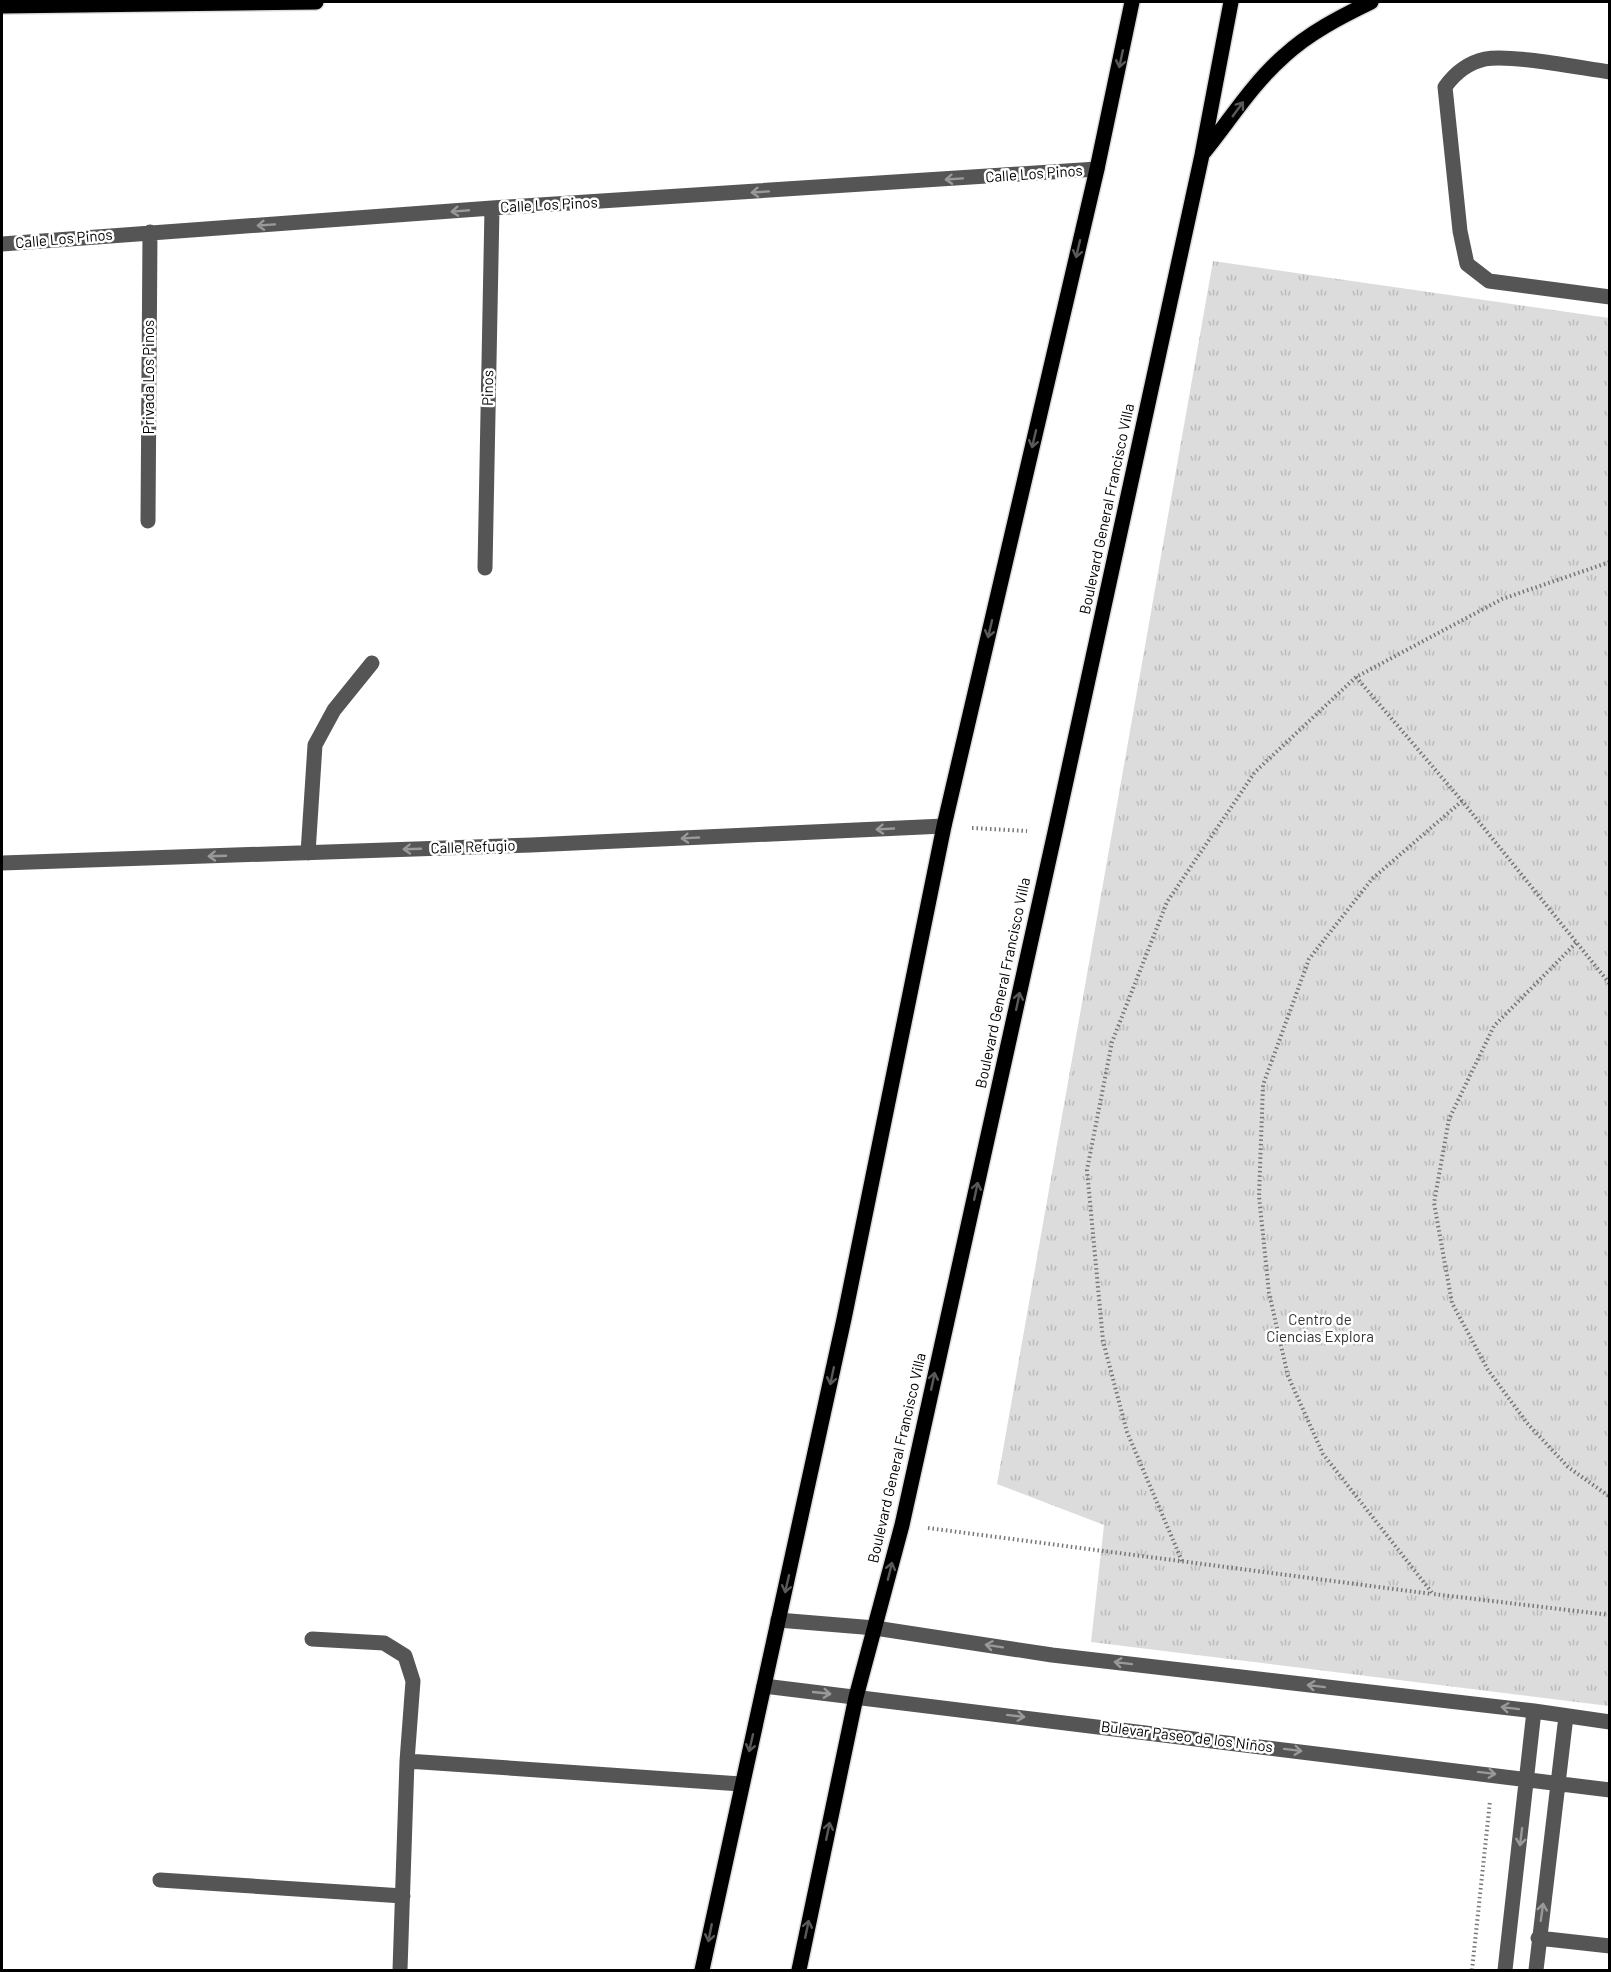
<svg xmlns="http://www.w3.org/2000/svg" width="1611" height="1972" font-family="Barlow,sans-serif">
<defs>
<pattern id="park-tufts" width="24" height="20" patternUnits="userSpaceOnUse" patternTransform="scale(1.5)"><rect width="24" height="20" fill="#dcdcdc"/><path d="M3 7l-1-3M5 7V3M7 7l1-3M15 17l-1-3M17 17v-4M19 17l1-3" fill="none" stroke="#bbb"/></pattern>
</defs>
<rect width="100%" height="100%" fill="#fff"/>
<path fill="url(#park-tufts)" d="M1213,261L1609,318V1706L1091,1642L1104,1525L997,1484Z"/>
<g fill="none" stroke-linecap="round" stroke-linejoin="round">
<g stroke="#dbdbdb" stroke-width="18">
<path id="major" d="M2,6L316,2
M1204,152C1230,120 1253,83 1284,56C1309,33 1340,17 1371,2
M702,1970L844,1319L944,826L1097,169L1132,2
M799,1970L856,1697L902,1525L1055,832L1202,155L1231,2"/>
</g>
<path stroke="#777" stroke-width="4" stroke-dasharray="1.5 3" stroke-linecap="butt" d="M1356,677L1462,801L1610,984
M1462,801L1372,879L1309,959L1263,1085L1259,1196L1269,1293L1288,1376L1323,1454L1433,1594L1610,1615
M972,828L1027,831
M1576,943L1494,1026L1449,1119L1434,1203L1452,1303L1488,1370L1527,1423L1568,1467L1610,1497
M928,1528L1432,1594
M1182,1561L1127,1432L1103,1341L1087,1170L1112,1042L1167,902L1255,772L1356,677L1502,599L1610,562
M1472,1970L1490,1801"/>
<path stroke="#555" stroke-width="15" d="M1610,72C1580,68 1511,54 1485,59C1467,63 1455,73 1445,87L1460,231L1467,264L1489,281L1610,297
M2,244L492,208L1097,169
M148,521L150,232
M485,568L492,208
M308,853L315,745L334,710L372,663
M2,863L531,845L944,826
M778,1620L875,1628L1052,1655L1534,1711L1610,1722
M312,1639L384,1643L405,1656L413,1681L407,1761L400,1970
M764,1686L1610,1790
M407,1761L741,1784
M160,1880L403,1896
M1538,1938L1610,1946
M1505,1970L1534,1711
M1536,1970L1566,1716"/>
<use href="#major" stroke="#000" stroke-width="15"/>
</g>
<defs><path id="oneway-shaft" d="M-6 0H5M1.5-3L5.5 0L1.5 3" fill="none" stroke-width="1.6" stroke-linecap="round" stroke-linejoin="round" transform="scale(1.5)"/></defs>
<g stroke="#595959">
<use href="#oneway-shaft" transform="translate(1121 59) rotate(102)"/>
<use href="#oneway-shaft" transform="translate(1238 109) rotate(-54)"/>
<use href="#oneway-shaft" transform="translate(1078 249) rotate(103)"/>
<use href="#oneway-shaft" transform="translate(1034 439) rotate(103)"/>
<use href="#oneway-shaft" transform="translate(990 629) rotate(103)"/>
<use href="#oneway-shaft" transform="translate(1018 1001) rotate(-78)"/>
<use href="#oneway-shaft" transform="translate(976 1191) rotate(-78)"/>
<use href="#oneway-shaft" transform="translate(832 1376) rotate(102)"/>
<use href="#oneway-shaft" transform="translate(933 1381) rotate(-78)"/>
<use href="#oneway-shaft" transform="translate(890 1571) rotate(-76)"/>
<use href="#oneway-shaft" transform="translate(787 1584) rotate(103)"/>
<use href="#oneway-shaft" transform="translate(751 1743) rotate(103)"/>
<use href="#oneway-shaft" transform="translate(828 1831) rotate(-78)"/>
<use href="#oneway-shaft" transform="translate(807 1929) rotate(-78)"/>
<use href="#oneway-shaft" transform="translate(710 1933) rotate(101)"/>
</g>
<g stroke="#999">
<use href="#oneway-shaft" transform="translate(954 179) rotate(176)"/>
<use href="#oneway-shaft" transform="translate(760 192) rotate(176)"/>
<use href="#oneway-shaft" transform="translate(460 211) rotate(175)"/>
<use href="#oneway-shaft" transform="translate(266 225) rotate(176)"/>
<use href="#oneway-shaft" transform="translate(885 829) rotate(177)"/>
<use href="#oneway-shaft" transform="translate(690 838) rotate(177)"/>
<use href="#oneway-shaft" transform="translate(412 849) rotate(178)"/>
<use href="#oneway-shaft" transform="translate(217 856) rotate(178)"/>
<use href="#oneway-shaft" transform="translate(994 1646) rotate(-171)"/>
<use href="#oneway-shaft" transform="translate(1123 1663) rotate(-173)"/>
<use href="#oneway-shaft" transform="translate(1316 1686) rotate(-173)"/>
<use href="#oneway-shaft" transform="translate(822 1693) rotate(6)"/>
<use href="#oneway-shaft" transform="translate(1510 1708) rotate(-173)"/>
<use href="#oneway-shaft" transform="translate(1016 1716) rotate(7)"/>
<use href="#oneway-shaft" transform="translate(1293 1750) rotate(7)"/>
<use href="#oneway-shaft" transform="translate(1487 1773) rotate(7)"/>
<use href="#oneway-shaft" transform="translate(1521 1837) rotate(97)"/>
<use href="#oneway-shaft" transform="translate(1542 1912) rotate(-82)"/>
</g>
<g text-anchor="middle" stroke-width="5" stroke-linejoin="round" paint-order="stroke">
<g font-size="15" fill="#000" stroke="#fff">
<text transform="translate(1034 174) rotate(-4)" y="5">Calle Los Pinos</text>
<text transform="translate(549 205) rotate(-3)" y="5">Calle Los Pinos</text>
<text transform="translate(64 239) rotate(-5)" y="5">Calle Los Pinos</text>
<text transform="translate(149 377) rotate(-90)" y="5">Privada Los Pinos</text>
<text transform="translate(488 388) rotate(-89)" y="5">Pinos</text>
<text transform="translate(1107 509) rotate(-78)" y="5">Boulevard General Francisco Villa</text>
<text transform="translate(473 847) rotate(-2)" y="5">Calle Refugio</text>
<text transform="translate(1003 983) rotate(-78)" y="5">Boulevard General Francisco Villa</text>
<text transform="translate(897 1458) rotate(-77)" y="5">Boulevard General Francisco Villa</text>
<text transform="translate(1187 1737) rotate(7)" y="5">Bulevar Paseo de los Niños</text>
</g>
<g font-size="15" fill="#333" stroke="#fff">
<text x="1320" y="1325">Centro de<tspan x="1320" dy="17">Ciencias Explora</tspan></text>
</g>
</g>
<rect width="1611" height="1972" fill="none" stroke="#000000" stroke-width="6"/>
</svg>
